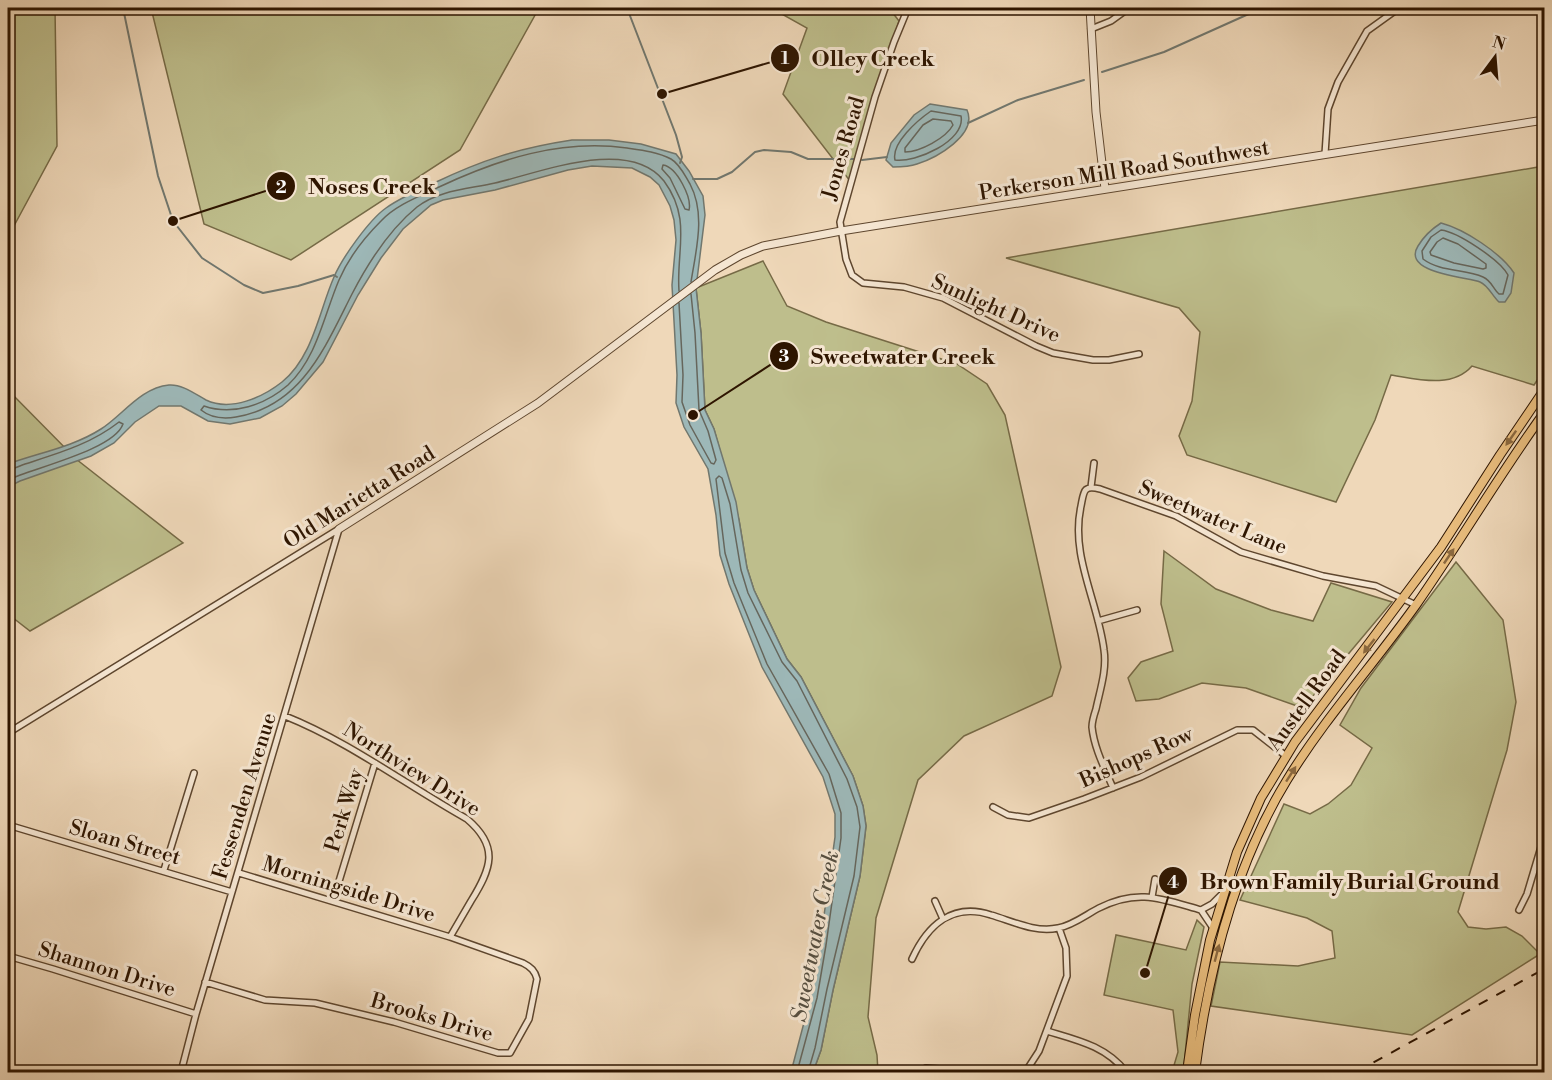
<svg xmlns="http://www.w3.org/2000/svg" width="1552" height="1080" font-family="'Libre Bodoni',serif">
<rect width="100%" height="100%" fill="#efd8b9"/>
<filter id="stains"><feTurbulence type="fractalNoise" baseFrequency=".00333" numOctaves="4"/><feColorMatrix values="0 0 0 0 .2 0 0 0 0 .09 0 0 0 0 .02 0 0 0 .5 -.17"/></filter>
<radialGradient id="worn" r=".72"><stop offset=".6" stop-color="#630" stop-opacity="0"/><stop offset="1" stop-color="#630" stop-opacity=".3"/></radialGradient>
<path fill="#bebe8c" stroke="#766a46" stroke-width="1.5" d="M8,8H55L57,146L8,237Z
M151,8H539L460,150L291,260L204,224Z
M771,8H889L899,21L850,181L783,94L807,28Z
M1544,166V370L1534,385L1472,366C1452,389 1417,379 1391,375L1375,420L1336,502L1187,455L1179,436L1192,401L1200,332L1179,308L1006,258Z
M763,261L787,306L826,322L957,364L987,384L1005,415L1061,667L1052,696L964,736L918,780L876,918L868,1017L877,1055L878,1072H813L821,1050L833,990L860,876L866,826L863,806L853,776L801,677L787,659L754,590L747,568L739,520L714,429L705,410L701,333L696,288Z
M8,390L76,459L183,543L30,631L8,614Z
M1164,551L1216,589L1271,610L1313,621L1331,583L1392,602L1303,708L1246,688L1202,683L1159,699L1136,701L1128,678L1141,662L1173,651L1161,604Z
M1456,562L1503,620L1516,702L1507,750L1458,912L1468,927L1486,929L1506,927L1522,936L1540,954L1412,1035L1211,1006L1220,962L1298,966L1335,958L1332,931L1307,918L1240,900L1284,804L1310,814L1328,804L1351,785L1372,748L1340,725L1361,688Z
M1197,920L1204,927L1192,984L1184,1065L1182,1072H1172L1178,1052L1173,1010L1104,995L1116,935L1186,950Z"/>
<path fill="#9db8b8" stroke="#71776e" stroke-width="1.5" d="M930,104L967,110C978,135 936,158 917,164C909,167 901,167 893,167L886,160L891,143L914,115Z
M572,140H609L641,144L676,154L689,171L703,196L705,215L696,288L701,333L705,410L714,429L736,502L747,568L754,590L787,659L801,677L853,776L863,806L866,826L860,876L833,990L821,1050L813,1072H791L811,996L820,944L835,837V814L823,777L762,667L729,584L720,555L716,515L708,469L684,427L676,403L677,375L672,285L676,240L674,220L670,206L659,185L650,177L632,168L592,166L568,170L495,190L443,200L431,205L403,229L381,258L358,295L323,362L296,394L282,406L260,418L230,424L208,421L181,406H159L135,422L114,443L91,456L20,481L8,487V464C38,453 73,447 101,429C123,415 140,388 169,385C182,384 195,394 206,400C231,412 263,397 282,382C313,357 319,311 334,277C342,258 369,220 386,208C400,198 418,190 434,183C482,160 519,148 572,140Z
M1441,223C1464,229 1501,253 1514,273L1511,293L1505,302H1499C1493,297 1488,285 1480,282C1467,277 1401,273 1418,246C1424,236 1430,230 1441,223Z"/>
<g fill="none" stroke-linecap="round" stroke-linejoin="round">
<path stroke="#66665c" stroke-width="1.5" d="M931,111L961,116C966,141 915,163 895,160C891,143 918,120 931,111Z
M933,119L951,121L953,125C946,138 920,152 905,152V148L923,125Z
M663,165C677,167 692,198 689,210L685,209L670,178L662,169Z
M1441,230C1458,232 1500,260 1508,275L1503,294H1499C1493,289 1492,281 1483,277C1465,269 1440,272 1423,259L1422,251L1431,237Z
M1443,238L1458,244L1486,264V268L1483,269L1454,263L1431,255L1430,252L1437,242Z
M679,291C676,251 692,219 664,181C629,136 539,173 495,183C469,189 439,190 417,207C390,229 368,263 352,294C325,347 302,406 236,417C224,419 211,418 201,410L204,406C233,416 265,405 288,385C317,358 324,315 339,280C348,259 365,237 381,221C396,205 420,196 439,187C499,159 560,139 627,148C641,150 658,152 671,159C680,164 685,176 690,184C706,214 696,250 691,282
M679,303L683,375L682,402L690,425L711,463L714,464L716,460L708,431L699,410L695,333L691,294
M8,470C14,469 19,466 25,464C59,453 91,444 119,422L123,424C114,450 33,468 8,480
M797,1072L817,998L826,945L841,838V813L829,774L767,664L734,583L725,553L716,479L719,476L722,478L730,504L741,570L748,593L782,662L797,681L847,779L857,807L860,827L854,876L827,989L815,1048L808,1072"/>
<path stroke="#71776e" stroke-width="2" d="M123,8L158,176L173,221L202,258L244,285L263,293L298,286L334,275L337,277
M627,8L676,135L682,157L680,163
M1102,72L1164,52L1262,8
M968,123L1018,100L1084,80
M862,160L887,157
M693,179H717L732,172L755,152L764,150L791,152L808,159H856"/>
<g stroke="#5e462e" stroke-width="8">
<path id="minor" d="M908,8L894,42L875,97L840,222L846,259L852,275L863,283L904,287L943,298L1036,346L1053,353L1093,360H1109L1139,354
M1091,29L1111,21L1129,8
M1325,154L1328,109L1338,82L1367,31L1399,8
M1091,487L1094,463
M1098,621L1137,610
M285,716C350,742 406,785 467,819C500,847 491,869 471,901C464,913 457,925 450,937
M8,733L339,529
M1113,788C1105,769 1094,748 1092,727C1092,721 1094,715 1096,709C1100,690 1107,670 1104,650C1098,601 1070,556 1081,506C1084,491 1083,485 1100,489L1176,516L1241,552L1323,576L1376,586L1416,605
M993,807L1008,815L1029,818L1084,799L1141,777L1237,730H1253L1286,756
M8,825L232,892
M164,870L194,773
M1152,897L1155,879
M333,901L375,763
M935,901L943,919
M1201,910L1213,928
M1519,910L1527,894L1544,837
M8,956L53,969L196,1014
M912,959C927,926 952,902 991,915C1012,921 1035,933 1058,928C1072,926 1087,914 1099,908C1138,888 1162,899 1201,910L1212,904L1222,894
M205,982L265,1000L315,1003L394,1022L498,1053H510L529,1019L537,979C535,971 531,967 523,963L450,937L239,873
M1047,1031C1077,1040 1106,1046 1126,1072
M926,1068L980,1072
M181,1072L196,1014L339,529
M1016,1072L1028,1068L1039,1051L1067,976L1066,948L1059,928"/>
</g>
<g stroke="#5e462e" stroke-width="9">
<path id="tertiary" d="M1090,8L1096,112L1105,189
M339,529L538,403L715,270L741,255L763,246L841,231L1544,120"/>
</g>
<g stroke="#2e1500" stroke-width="10">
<path id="primary" d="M1187,1072L1195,1015L1210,940L1237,852L1261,798L1295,742L1441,547L1500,455L1544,390
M1195,1072C1208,972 1233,868 1287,780C1325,718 1374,664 1416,605C1460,542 1499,475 1544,413"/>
</g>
<use href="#minor" stroke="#f5e6d2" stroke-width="5"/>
<use href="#tertiary" stroke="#f5e6d2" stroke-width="7"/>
<use href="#primary" stroke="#e8bc7c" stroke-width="8"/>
<path stroke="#2e1500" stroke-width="2" stroke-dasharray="10 10" stroke-linecap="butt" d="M1356,1072L1544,969"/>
</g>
<defs><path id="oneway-solid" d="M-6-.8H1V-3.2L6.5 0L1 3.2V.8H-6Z" transform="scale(1.5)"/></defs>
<g fill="#8b683e">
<use href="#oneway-solid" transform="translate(1511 438) rotate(125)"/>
<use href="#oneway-solid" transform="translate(1449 556) rotate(-56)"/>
<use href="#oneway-solid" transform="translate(1369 646) rotate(128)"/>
<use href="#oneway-solid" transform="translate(1291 774) rotate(-57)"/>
<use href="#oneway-solid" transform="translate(1217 953) rotate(-75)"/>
</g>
<g text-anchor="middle" stroke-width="6" stroke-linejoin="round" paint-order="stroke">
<g font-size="21" fill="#2e1500" stroke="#f5e6d2">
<text transform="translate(843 148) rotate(-74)" y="7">Jones Road</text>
<text transform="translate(1124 170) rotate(-9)" y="7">Perkerson Mill Road Southwest</text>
<text transform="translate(996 308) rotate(24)" y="7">Sunlight Drive</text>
<text transform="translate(359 497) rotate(-32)" y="7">Old Marietta Road</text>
<text transform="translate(1213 517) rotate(23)" y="7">Sweetwater Lane</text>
<text transform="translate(1306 700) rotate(-54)" y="7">Austell Road</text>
<text transform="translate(1136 757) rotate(-24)" y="7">Bishops Row</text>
<text transform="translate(412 769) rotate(32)" y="7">Northview Drive</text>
<text transform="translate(244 796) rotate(-73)" y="7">Fessenden Avenue</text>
<text transform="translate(344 810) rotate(-73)" y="7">Perk Way</text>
<text transform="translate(125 842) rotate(16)" y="7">Sloan Street</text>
<text transform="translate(349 889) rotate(17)" y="7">Morningside Drive</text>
<text transform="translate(107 969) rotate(17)" y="7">Shannon Drive</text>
<text transform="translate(432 1017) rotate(16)" y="7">Brooks Drive</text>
</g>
<g font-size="22" font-style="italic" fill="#554e40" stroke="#f5e6d2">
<text transform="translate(814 936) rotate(-79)" y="8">Sweetwater Creek</text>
</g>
</g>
<path fill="none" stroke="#2e1500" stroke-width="2" d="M662 94L785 58M173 221L281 186M693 415L784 356M1145 973L1173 881"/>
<g fill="#2e1500" stroke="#f5e6d2" stroke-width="2">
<circle cx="662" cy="94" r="6"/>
<circle cx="173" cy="221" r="6"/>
<circle cx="693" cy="415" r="6"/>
<circle cx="1145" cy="973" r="6"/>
<circle cx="785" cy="58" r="15"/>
<circle cx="281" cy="186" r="15"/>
<circle cx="784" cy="356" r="15"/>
<circle cx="1173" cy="881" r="15"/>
</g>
<g font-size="18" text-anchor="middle" font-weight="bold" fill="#fff">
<text x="785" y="64">1</text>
<text x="281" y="193">2</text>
<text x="784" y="362">3</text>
<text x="1173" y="888">4</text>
</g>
<g font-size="22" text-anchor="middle" font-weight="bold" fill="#2e1500" stroke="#f5e6d2" stroke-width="6" stroke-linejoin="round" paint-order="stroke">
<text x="873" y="66">Olley Creek</text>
<text x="372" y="194">Noses Creek</text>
<text x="903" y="364">Sweetwater Creek</text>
<text x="1350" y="889">Brown Family Burial Ground</text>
</g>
<rect width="1552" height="1080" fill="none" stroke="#efd8b9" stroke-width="30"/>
<rect x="9" y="9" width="1534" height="1062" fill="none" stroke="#2e1500" stroke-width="3"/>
<rect x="15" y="15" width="1522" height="1050" fill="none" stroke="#2e1500" stroke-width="1.5"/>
<g transform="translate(1495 57) rotate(16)" stroke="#f5e6d2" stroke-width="4.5" paint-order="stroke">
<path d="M0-4.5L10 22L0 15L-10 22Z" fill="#2e1500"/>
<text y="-9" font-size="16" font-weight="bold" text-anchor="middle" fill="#2e1500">N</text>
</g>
<rect width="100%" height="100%" filter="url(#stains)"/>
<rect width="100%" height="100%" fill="url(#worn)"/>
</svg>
